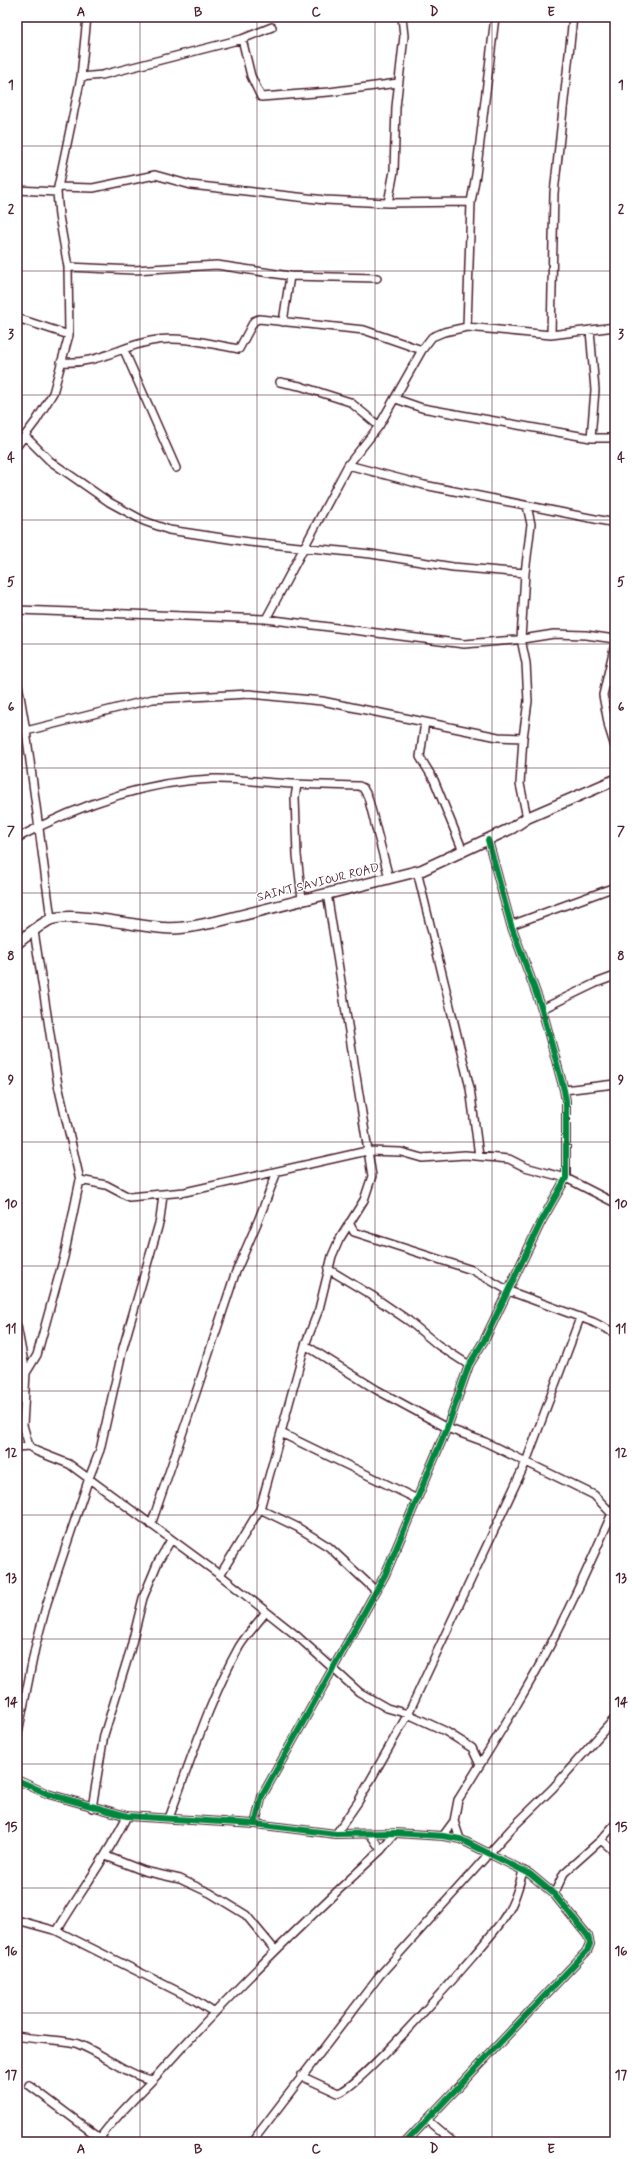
<svg xmlns="http://www.w3.org/2000/svg" width="632" height="2159" font-family="Mynerve,sans-serif">
<rect width="100%" height="100%" fill="#fff"/>
<filter id="ink" filterUnits="userSpaceOnUse"><feTurbulence type="fractalNoise" baseFrequency=".025" numOctaves="2"/><feDisplacementMap in="SourceGraphic" scale="8" xChannelSelector="R" yChannelSelector="G"/><feConvolveMatrix kernelMatrix="1 2 1 2 8 2 1 2 1" color-interpolation-filters="sRGB"/></filter>
<g filter="url(#ink)">
<g fill="none" stroke-linecap="round" stroke-linejoin="round">
<g stroke="#4a1f2b" stroke-width="10">
<path id="street" d="M242,39L272,27
M81,77L102,75L242,39L251,76L261,97L329,92L398,83
M59,187L93,188L155,175L191,185L325,200L388,203L471,202
M17,190L57,192
M388,203L394,171L396,107L404,36L402,17
M68,267L134,270L217,265L290,276L283,322
M290,276L377,278
M17,318L69,335
M467,327L471,202L476,175L495,17
M590,330L595,390L591,438
M551,335L554,193L573,17
M124,350L176,468
M61,362C96,365 119,347 151,341C180,335 210,344 239,349L254,321L259,319L364,330L422,350
M280,382L300,386L350,402L379,426
M396,399L422,408L591,438H615
M25,436L50,461L109,502L144,521L169,530L249,542L371,554L453,567L525,573
M17,446L36,421L53,393L69,335L68,267L59,216L57,192L81,77L87,17
M348,465L424,485L615,523
M17,610L266,619L464,644L516,640L554,634L586,635L615,639
M266,619L348,465L379,426L422,350L432,337L444,332L467,327L551,335L615,327
M615,644L603,695L609,728L615,747
M17,678L26,731L51,919
M425,722L420,757L434,780L463,851
M17,730L26,731L153,699L249,694L322,701L498,737L523,738L520,784L527,818
M523,738L528,701L526,663L521,639L525,573L531,524L527,506
M297,785L295,797L297,855L302,899
M17,838C77,806 144,781 213,779C234,778 256,782 277,783C305,785 332,785 359,786L363,788L368,797L389,878
M417,871L470,1088L479,1156
M511,925L615,887
M542,1009L596,983L615,976
M564,1090L615,1084
M80,1180L106,1185L129,1197L185,1192L367,1151L401,1152L422,1158L465,1155L509,1159L525,1167L566,1178L615,1203
M349,1223L354,1232L472,1270L509,1291L593,1322L615,1333
M328,1269L371,1295L409,1321L438,1345L469,1365
M17,1326L26,1373L23,1425L29,1446L36,1451L69,1464L220,1575L297,1636L359,1692L387,1708L408,1714L445,1731L472,1748L480,1765
M305,1345L377,1390L447,1428L485,1442L594,1495L612,1514
M26,1373L37,1355L64,1257L80,1180L58,1085L34,931
M281,1433L417,1499
M17,1447L29,1446
M260,1509L297,1527L329,1547L375,1590
M151,1525L188,1417L235,1274L258,1221L277,1172
M220,1575L260,1509L305,1345L319,1309L332,1256L339,1240L364,1200L372,1176L327,893
M17,1738L35,1648L47,1603L89,1478L100,1450L123,1348L160,1220L163,1194
M17,1780L48,1794L127,1816L255,1824L336,1834L395,1833L443,1836L460,1839L530,1874L554,1894L588,1936L590,1944L587,1951L406,2142
M92,1808L104,1735L130,1651L143,1598L158,1562L171,1540
M169,1818C191,1760 209,1701 239,1647C246,1635 257,1624 265,1613
M255,1824L262,1796L385,1575L447,1428L469,1365L485,1339L541,1222L566,1178V1101L564,1090L542,1009L511,925L488,840
M336,1834L358,1802L408,1714L526,1462L580,1318
M370,1834L381,1850
M443,1836L454,1821
M460,1839L454,1821L458,1800C491,1747 525,1694 554,1638C576,1595 596,1551 615,1506
M601,1840L615,1852
M106,1856L144,1871L180,1879L210,1893L246,1915L275,1950
M554,1894L564,1873L601,1840L615,1824
M17,1920L57,1931L193,1999L213,2012
M57,1931C80,1892 107,1857 127,1816
M17,2036C34,2040 64,2039 78,2044C104,2054 125,2074 152,2080
M301,2076L338,2093C359,2089 484,1946 502,1921C514,1905 518,1889 523,1871
M29,2085L105,2142
M427,2120L453,2142
M100,2138C117,2114 139,2095 159,2073C229,1994 304,1922 381,1850L395,1833
M252,2142L379,1976L511,1829L553,1788L615,1718"/>
</g>
<g stroke="#4a1f2b" stroke-width="13">
<path id="secondary" d="M17,943C26,937 42,922 52,919C76,912 136,926 164,928C181,930 199,925 215,922L422,870L512,828L527,818L615,780"/>
</g>
<use href="#street" stroke="#fff" stroke-width="7"/>
<use href="#secondary" stroke="#fff" stroke-width="10"/>
<g stroke="#fff" stroke-width="8">
<path id="cycleway" d="M17,1780L48,1794L127,1816L255,1824L336,1834L395,1833L443,1836L460,1839L530,1874L554,1894L588,1936L590,1944L587,1951L406,2142
M255,1824L262,1796L385,1575L447,1428L469,1365L485,1339L541,1222L566,1178V1101L564,1090L542,1009L511,925L488,840"/>
</g>
<use href="#cycleway" stroke="#00873e" stroke-width="6"/>
</g>
</g>
<path fill="none" stroke="#4a1f2b" stroke-width="1" stroke-opacity="0.55" d="M140,17V2142M257,17V2142M375,17V2142M492,17V2142M17,146H615M17,271H615M17,395H615M17,520H615M17,644H615M17,768H615M17,893H615M17,1017H615M17,1142H615M17,1266H615M17,1391H615M17,1515H615M17,1639H615M17,1764H615M17,1888H615M17,2013H615"/>
<g text-anchor="middle" stroke-width="3" stroke-linejoin="round" paint-order="stroke">
<g font-size="12" fill="#4a1f2b" stroke="#fff">
<text transform="translate(318 882) rotate(-14)" y="4">SAINT SAVIOUR ROAD</text>
</g>
</g>
<rect width="632" height="2159" fill="none" stroke="#fff" stroke-width="44"/>
<rect x="22" y="22" width="588" height="2115" fill="none" stroke="#4a1f2b" stroke-width="1.5"/>
<g font-size="13" text-anchor="middle" font-weight="bold" fill="#4a1f2b">
<text x="81" y="16">A</text>
<text x="198" y="16">B</text>
<text x="316" y="16">C</text>
<text x="434" y="16">D</text>
<text x="551" y="16">E</text>
<text x="11" y="89">1</text>
<text x="621" y="89">1</text>
<text x="11" y="213">2</text>
<text x="621" y="213">2</text>
<text x="11" y="338">3</text>
<text x="621" y="338">3</text>
<text x="11" y="462">4</text>
<text x="621" y="462">4</text>
<text x="11" y="586">5</text>
<text x="621" y="586">5</text>
<text x="11" y="711">6</text>
<text x="621" y="711">6</text>
<text x="11" y="835">7</text>
<text x="621" y="835">7</text>
<text x="11" y="960">8</text>
<text x="621" y="960">8</text>
<text x="11" y="1084">9</text>
<text x="621" y="1084">9</text>
<text x="11" y="1208">10</text>
<text x="621" y="1208">10</text>
<text x="11" y="1333">11</text>
<text x="621" y="1333">11</text>
<text x="11" y="1457">12</text>
<text x="621" y="1457">12</text>
<text x="11" y="1582">13</text>
<text x="621" y="1582">13</text>
<text x="11" y="1706">14</text>
<text x="621" y="1706">14</text>
<text x="11" y="1831">15</text>
<text x="621" y="1831">15</text>
<text x="11" y="1955">16</text>
<text x="621" y="1955">16</text>
<text x="11" y="2079">17</text>
<text x="621" y="2079">17</text>
<text x="81" y="2153">A</text>
<text x="198" y="2153">B</text>
<text x="316" y="2153">C</text>
<text x="434" y="2153">D</text>
<text x="551" y="2153">E</text>
</g>
</svg>
